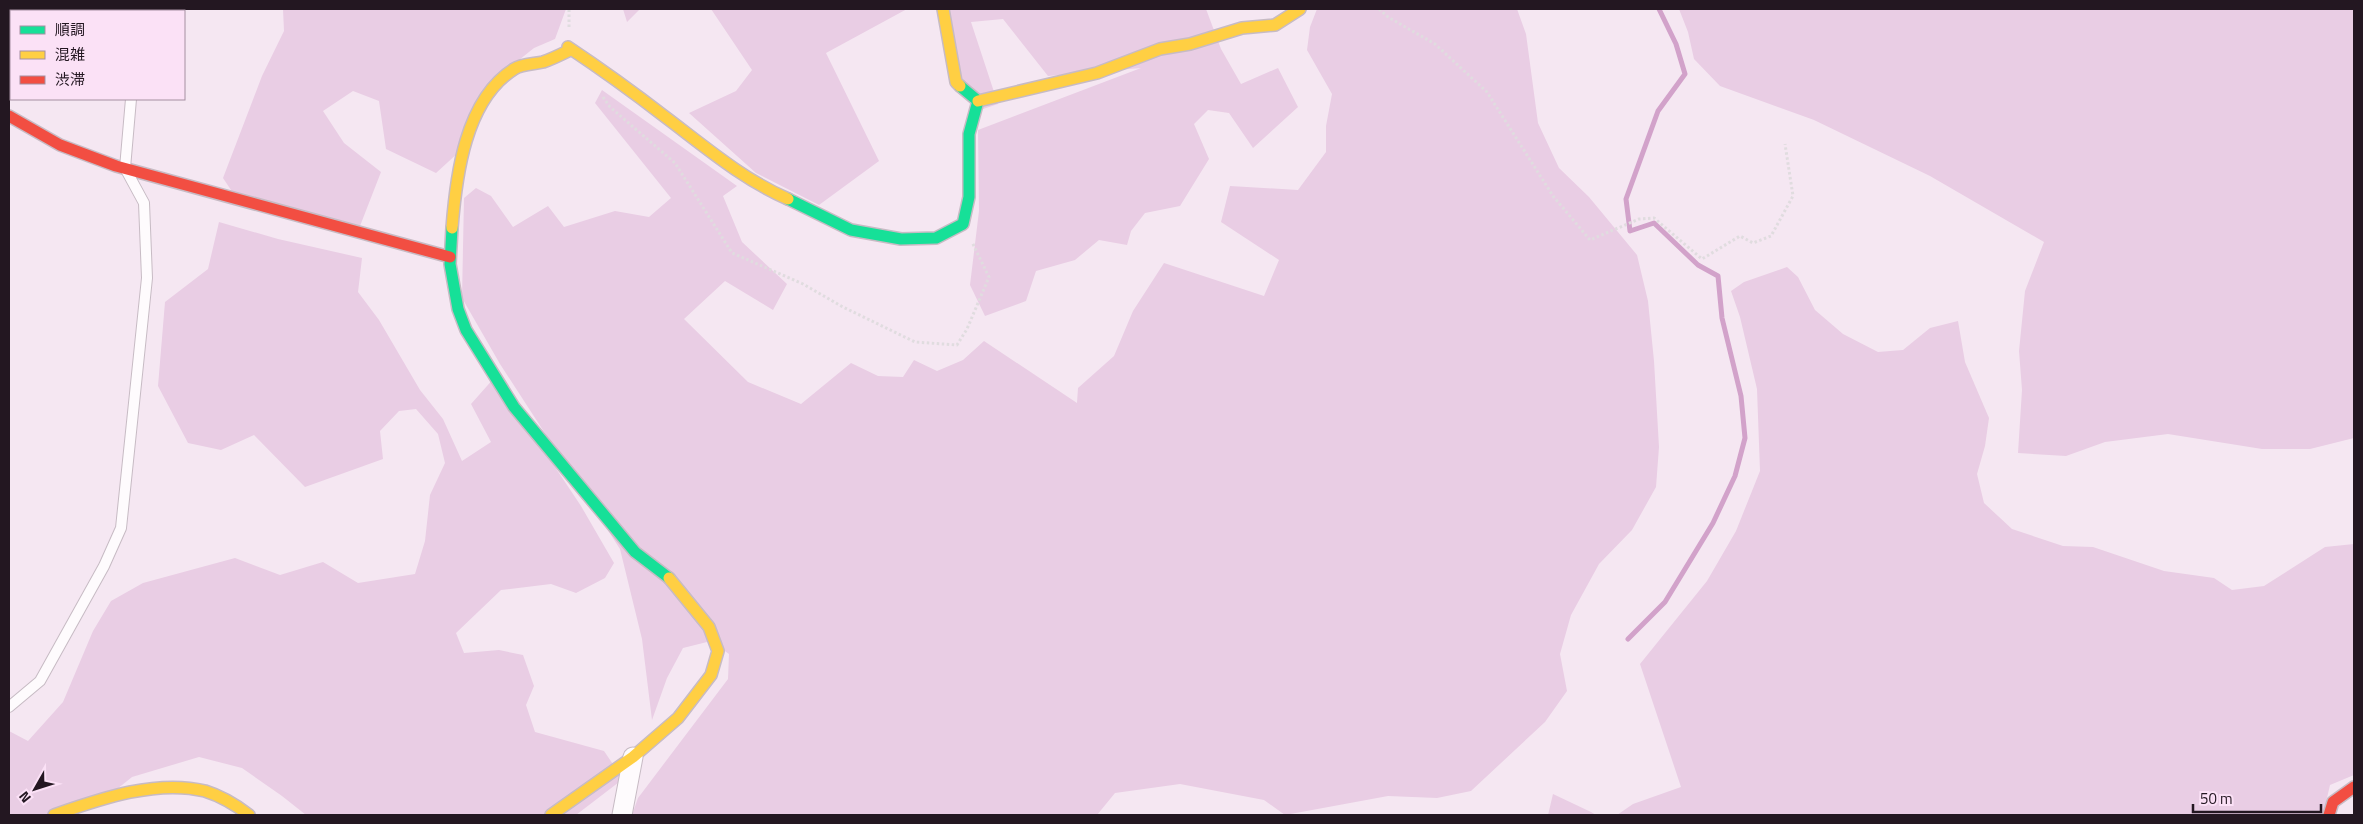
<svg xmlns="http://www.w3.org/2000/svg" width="2363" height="824" font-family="'Titillium Web','Noto Sans JP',sans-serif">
<rect width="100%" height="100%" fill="#f5e7f2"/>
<path fill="#e9cde4" d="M283,9H566L555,39L534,48L490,83L459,152L436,173L386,149L379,101L353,91L323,111L344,143L381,172L360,226L241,205L223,178L262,76L284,31Z
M623,9H640L627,22Z
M711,9H907L826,53L879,161L819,205L756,173L689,113L736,91L752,70Z
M937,9H1206L1221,49L1241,84L1278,68L1298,107L1253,148L1229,113L1208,110L1194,124L1209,159L1180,206L1145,213L1131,231L1127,245L1099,240L1075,260L1036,271L1026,301L985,316L970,285L979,211L978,130L1141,68L1048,76L1003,19L971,22L998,104L974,112Z
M1317,9H1517L1526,34L1538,123L1559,168L1589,197L1637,255L1648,301L1654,361L1659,447L1656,487L1632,530L1599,564L1571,615L1560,654L1567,691L1545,722L1471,791L1437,798L1388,796L1285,815L1264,800L1180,784L1115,793L1097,815H632L638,798L728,679L729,654L711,641L683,648L667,678L652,720L642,639L620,549L500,364L462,298L464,198L476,188L491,196L513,227L548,206L564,227L615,211L649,217L671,198L595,103L602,90L737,186L723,196L742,242L787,284L773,310L725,281L684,319L748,382L801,404L851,363L878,376L903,377L914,360L937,371L963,360L984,341L1077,403L1078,388L1114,356L1133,311L1164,263L1264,296L1279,260L1221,222L1230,186L1298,190L1326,152V126L1332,94L1307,50L1310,27Z
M1679,9H2354V438L2310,449H2262L2168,434L2105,442L2066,456L2018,453L2022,390L2019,351L2025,291L2044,242L1930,176L1814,120L1720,86L1694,59L1688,32Z
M219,222L278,239L362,258L358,292L379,320L420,390L443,419L462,461L491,442L471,404L495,377L581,506L614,563L605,578L576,593L551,584L501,590L456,633L464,653L499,650L523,655L534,686L526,705L535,732L604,751L623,779L576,815H306L282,796L242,768L199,757L132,777L96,806L46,815H9V731L28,741L63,702L93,631L111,601L143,583L235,558L280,575L323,562L358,583L415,574L425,541L430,495L445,463L438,434L416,409L399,411L380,431L383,459L305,487L254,435L221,450L188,443L158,386L165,302L208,269Z
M1787,267L1798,277L1815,310L1843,334L1878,352L1903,350L1930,328L1958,321L1965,362L1989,418L1985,446L1977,474L1984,503L2012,529L2063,546L2093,547L2164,571L2214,578L2232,590L2264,586L2325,547L2354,544V775L2330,785L2323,815H1617L1633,804L1681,787L1640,664L1707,581L1736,531L1760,471L1757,389L1740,317L1731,291L1744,282Z
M1553,794L1591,812L1596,815H1548Z"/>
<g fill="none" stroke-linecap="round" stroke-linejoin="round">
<path stroke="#d2a2ca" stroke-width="5" d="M1628,639L1665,602L1713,523L1735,476L1745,438L1741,396L1722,318L1718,276L1698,265L1654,223L1630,231L1626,199L1658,111L1685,74L1676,44L1659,9"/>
<g stroke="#c7bbc4" stroke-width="12">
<path id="lane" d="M173,11L176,9
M9,707L40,681L104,566L121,528L147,278L144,203L125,168L131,99"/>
</g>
<g stroke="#c7bbc4" stroke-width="21">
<path id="street" d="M622,815L633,757"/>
</g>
<g stroke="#c7bbc4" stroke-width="14">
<path id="fast" d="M788,199L851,230L901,239L936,238L963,224L969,197V134L978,101L960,86
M452,228L450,264L458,309L466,330L514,407L635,552L669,578"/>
</g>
<g stroke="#c7bbc4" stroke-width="14">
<path id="slow" d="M943,9L956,82L960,86
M568,47C601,69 633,92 664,116C704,146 742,179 788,199
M978,101L1097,73L1160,49L1190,44L1242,28L1275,25L1300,9
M452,228C456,176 465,100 514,69C521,64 534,64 543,62C552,59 560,55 568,51V47
M54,815C100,799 156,779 205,791C221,796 236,805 249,815
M551,815L633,757L678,718L711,675L718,651L709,627L669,578"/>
</g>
<g stroke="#c7bbc4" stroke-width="14">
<path id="jam" d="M9,116L60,145L116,166L450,257
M2329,815L2333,802L2354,787"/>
</g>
<path stroke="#e0dcdf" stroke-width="3" stroke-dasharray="2.5 2.5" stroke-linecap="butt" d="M1379,9L1388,17L1435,44L1487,92L1553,196L1590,240L1639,219L1654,218L1702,259L1740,236L1753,243L1771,236L1793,196L1785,144
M569,27V9
M603,97L610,107L675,163L732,253L803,284L843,307L915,342L957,345L967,329L989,277L972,242"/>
<use href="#lane" stroke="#fefbfd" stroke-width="10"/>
<use href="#street" stroke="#fefbfd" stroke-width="19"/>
<use href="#fast" stroke="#16e098" stroke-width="11"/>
<use href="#slow" stroke="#ffcf43" stroke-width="11"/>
<use href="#jam" stroke="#f24e42" stroke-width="11"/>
</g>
<rect width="2363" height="824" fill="none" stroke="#231721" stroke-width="20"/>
<rect x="10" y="10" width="175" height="90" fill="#fbe1f6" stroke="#a590a1"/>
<rect x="20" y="26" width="25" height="8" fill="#16e098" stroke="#a590a1"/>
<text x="55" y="35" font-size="15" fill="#231721">順調</text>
<rect x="20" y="51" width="25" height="8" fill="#ffcf43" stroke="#a590a1"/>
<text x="55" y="60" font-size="15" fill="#231721">混雑</text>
<rect x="20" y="76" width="25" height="8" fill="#f24e42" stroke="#a590a1"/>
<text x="55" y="85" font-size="15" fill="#231721">渋滞</text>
<g transform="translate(35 789) rotate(231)" stroke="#fbe1f6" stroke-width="4" paint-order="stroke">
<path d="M0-4L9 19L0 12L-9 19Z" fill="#231721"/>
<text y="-8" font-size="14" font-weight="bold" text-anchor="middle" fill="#231721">N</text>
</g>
<path d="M2193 804v8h128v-8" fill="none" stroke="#231721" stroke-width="2.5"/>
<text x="2200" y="804" font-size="15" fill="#231721" stroke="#fbe1f6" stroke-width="4" paint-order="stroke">50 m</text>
</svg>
